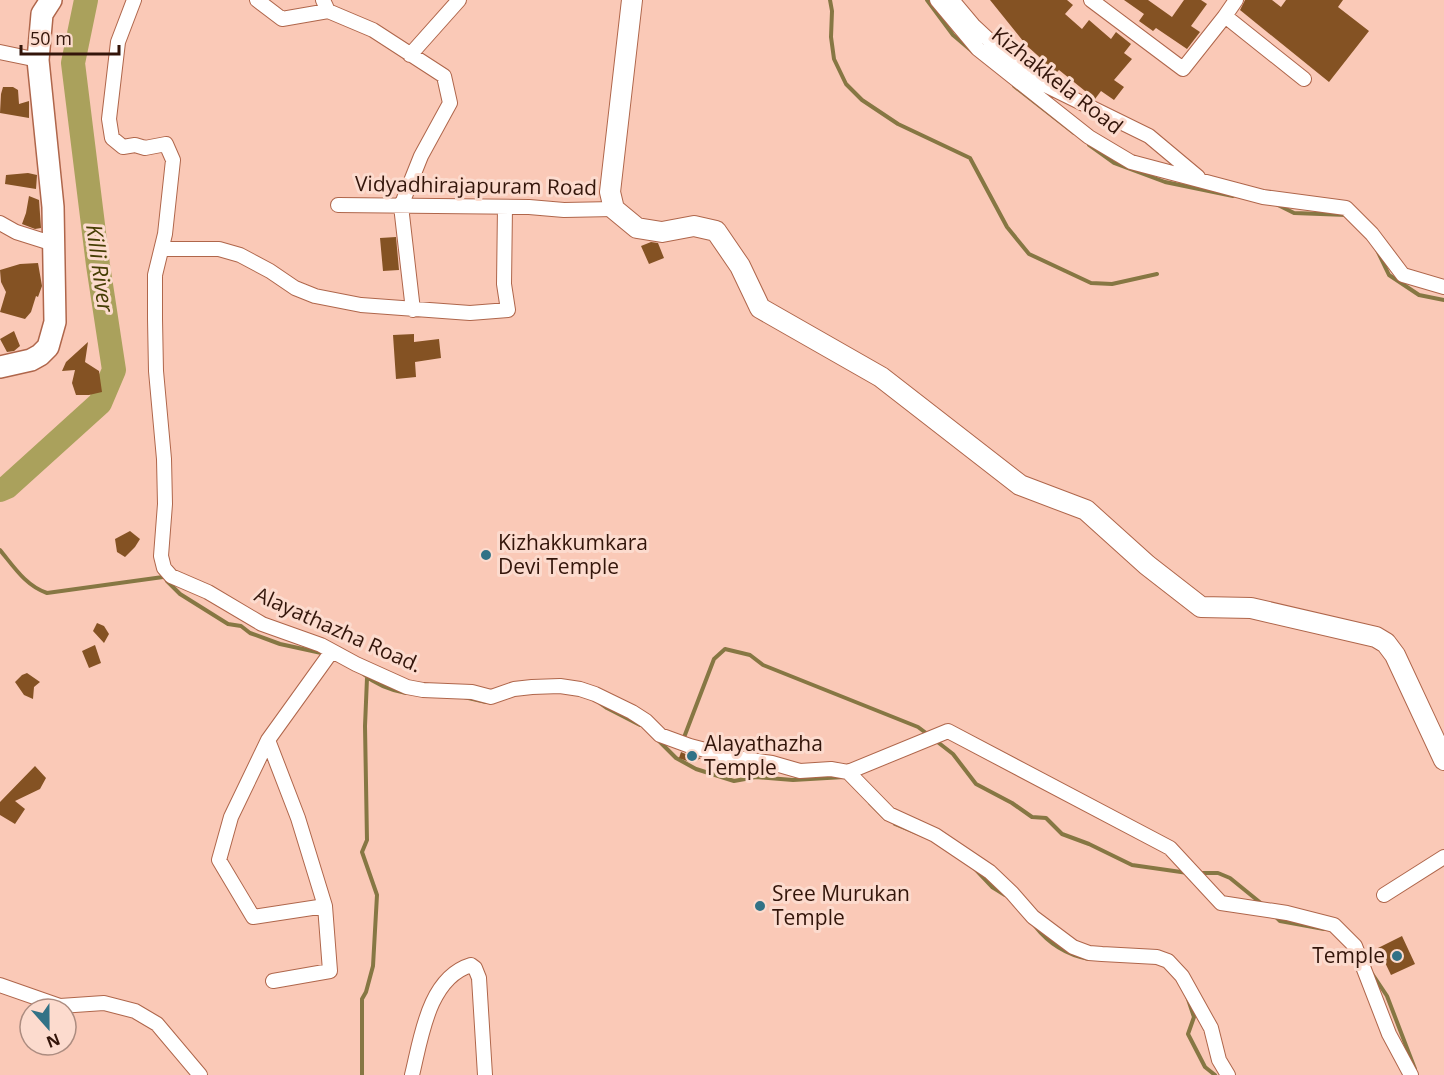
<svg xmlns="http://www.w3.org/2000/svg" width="1444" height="1075" font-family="'Open Sans',sans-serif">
<rect width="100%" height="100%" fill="#fac9b7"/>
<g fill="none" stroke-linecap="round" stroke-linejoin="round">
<path stroke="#867743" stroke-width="4" d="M830,0L832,11L831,37L834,59L846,84L862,100L898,124L970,158L1007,227L1029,254L1091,283L1112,284L1157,274
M927,0L953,35L973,52
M1014,86L1074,133
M1089,145L1114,163L1165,182L1233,196
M1276,204L1294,213L1347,215
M1377,250L1389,275L1419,295L1444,300
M0,550C14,567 26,586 47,593L163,577
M167,581L180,594L228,624L241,626L250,633L280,644L326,654
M362,673C375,684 389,690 406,693
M464,697L486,702
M600,703L607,708L640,725
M657,739L676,758L696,769L734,781L756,777L793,780L844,777
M683,740L714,659L725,649L750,655L763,665L918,727L930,736
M935,740L953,754L976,784L1012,803L1032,817L1046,818L1062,834L1089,844L1132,865L1188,873
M870,803L886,819
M895,824L924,836
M975,869L992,887L1005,895
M1199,873H1218L1230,878L1262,904
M1274,915L1280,921L1324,929
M1035,926C1049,944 1067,955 1089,959
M1371,972L1387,996L1415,1069
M1187,996L1194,1017L1188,1034L1205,1067L1215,1075
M362,1075V999L366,992L373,966L377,895L362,852L367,840L365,726L367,678"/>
<path stroke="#aaa15c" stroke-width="24" d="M0,490L7,487L100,403L114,370L98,265L73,63L86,0"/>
</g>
<path fill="#845223" d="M990,0H1067L1073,5L1065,14L1082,29L1089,20L1111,39L1116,32L1131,44L1124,53L1132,59L1114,80L1124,87L1114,100L1101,91L1095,99L1059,70L1055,74L1044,63L1045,62L1027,46Z
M1124,0H1148L1172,17L1184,0H1201L1207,4L1191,26L1200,32L1187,49L1156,28L1153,31L1139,21L1144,14Z
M1245,0H1272L1281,7L1286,0H1343L1338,7L1369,31L1329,82L1240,10Z
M3,87H13L18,90L19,104L29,101V118L0,113L1,94Z
M28,173L37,175L36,189L5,184L6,175Z
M29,196L39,200L41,228L35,229L22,224L26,213Z
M396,237L399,270L383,271L380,238Z
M651,242L658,243L664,258L649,264L641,246Z
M38,263L42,286L38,297L36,296L31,312L25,319L0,312L6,292L1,282L0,270L20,264Z
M14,331L20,346L14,351L7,352L0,339Z
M414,334V342L439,339L441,358L415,362L416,377L396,379L393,335Z
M88,342L85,362L99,371L102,392L89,395H76L72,383L75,370L62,371L66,362Z
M130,531L140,539L135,547L125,557L117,552L115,539Z
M97,623L104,626L109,634L104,643L93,631Z
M95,645L101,663L89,668L82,651Z
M27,673L40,682L34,687L33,699L24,695L15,682L22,675Z
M681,752L688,755L701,758L692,763L679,758Z
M35,766L46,778L40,789L15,801L25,809L15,824L0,815V802Z
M1402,936L1415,964L1391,975L1378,948Z"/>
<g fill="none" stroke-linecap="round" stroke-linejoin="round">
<g stroke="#af664b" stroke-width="16">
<path id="street" d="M134,0L118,42L109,119L112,138L123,147L135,145L145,148L166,144L173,160L165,234L155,275V319L156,371L164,459L165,504L161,556L164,568L171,576L208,592L262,624L321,645L356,664L407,687L423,690L472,692L491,697L514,689L532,687L560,686L580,689L595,694L632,712L646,721L660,735L690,746L736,758L772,763L800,771L831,769L848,772L889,814L935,835L990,872L1012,893L1033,917L1073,947L1089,953L1102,954L1157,957L1168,961L1182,976L1211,1028L1219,1060L1228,1075
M257,0L282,19L328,11
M323,0L328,11L373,30L444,76L450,103L421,156L401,206L413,310
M937,0L978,49L1089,137L1131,162L1263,197L1346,208L1372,234L1403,275L1444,287
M952,0L973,25L1003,53L1039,82L1149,136L1198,177
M1091,0L1183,69L1225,16
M1236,0L1225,16L1304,79
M0,52L38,60
M410,55L459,0
M338,205L529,207L564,210L614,209
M0,223L16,232L54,244
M162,249H219L240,255L270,271L295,288L315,296L361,305L470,313L508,310L504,284L505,207
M268,740L298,818L325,906L330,971L273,981
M848,772L948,731L1170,848L1221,903L1287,913L1334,925L1355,946L1389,1034L1411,1075
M1384,895L1444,857
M325,906L253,917L219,860L231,817L268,740L332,651
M0,985L60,1006L104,1003L135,1011L157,1024L200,1075
M412,1075C421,1039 428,978 471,965L475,968L479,978L485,1075"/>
</g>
<g stroke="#af664b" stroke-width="22">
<path id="secondary" d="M632,0L610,192L614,209L637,228L662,232L694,226L716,231L740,266L760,308L881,377L1020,485L1086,510L1147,565L1201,607L1251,608L1376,637L1386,643L1395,655L1444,760"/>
</g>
<g stroke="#af664b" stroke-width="24">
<path id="primary" d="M0,367L31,360L40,355L48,347L55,322L53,207L38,60L42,14L51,0"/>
</g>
<use href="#street" stroke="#fff" stroke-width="14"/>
<use href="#secondary" stroke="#fff" stroke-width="20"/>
<use href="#primary" stroke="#fff" stroke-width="21"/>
</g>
<g fill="#327286" stroke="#fcdbce" stroke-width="2">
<circle cx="486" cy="555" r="6"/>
<circle cx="692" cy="756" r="6"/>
<circle cx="760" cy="906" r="6"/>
<circle cx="1397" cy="956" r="6"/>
</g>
<g text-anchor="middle" stroke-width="6" stroke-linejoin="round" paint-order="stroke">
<g font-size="21" fill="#33150a" stroke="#fcdbce">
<text transform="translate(1057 81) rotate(38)" y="7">Kizhakkela Road</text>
<text transform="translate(476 186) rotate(1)" y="7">Vidyadhirajapuram Road</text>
<text transform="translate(338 630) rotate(24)" y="7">Alayathazha Road.</text>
</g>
<g font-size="21" fill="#33150a" stroke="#fcdbce" text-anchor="start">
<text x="498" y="550">Kizhakkumkara<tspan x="498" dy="24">Devi Temple</tspan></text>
<text x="704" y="751">Alayathazha<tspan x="704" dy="24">Temple</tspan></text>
<text x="772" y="901">Sree Murukan<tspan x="772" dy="24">Temple</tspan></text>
<text x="1385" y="963" text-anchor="end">Temple</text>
</g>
<g font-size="22" font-style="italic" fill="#453d03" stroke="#fcdbce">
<text transform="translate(100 268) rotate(82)" y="8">Killi River</text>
</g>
</g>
<g transform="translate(48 1027) rotate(159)"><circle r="28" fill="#fcdbce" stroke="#ac8c80" stroke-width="1.5"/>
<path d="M0-4.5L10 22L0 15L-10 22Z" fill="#327286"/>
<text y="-9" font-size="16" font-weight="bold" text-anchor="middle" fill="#33150a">N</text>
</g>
<path d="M21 45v9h98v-9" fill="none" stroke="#33150a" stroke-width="3"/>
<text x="30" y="45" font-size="18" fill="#33150a" stroke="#fcdbce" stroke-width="4.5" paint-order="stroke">50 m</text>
</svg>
